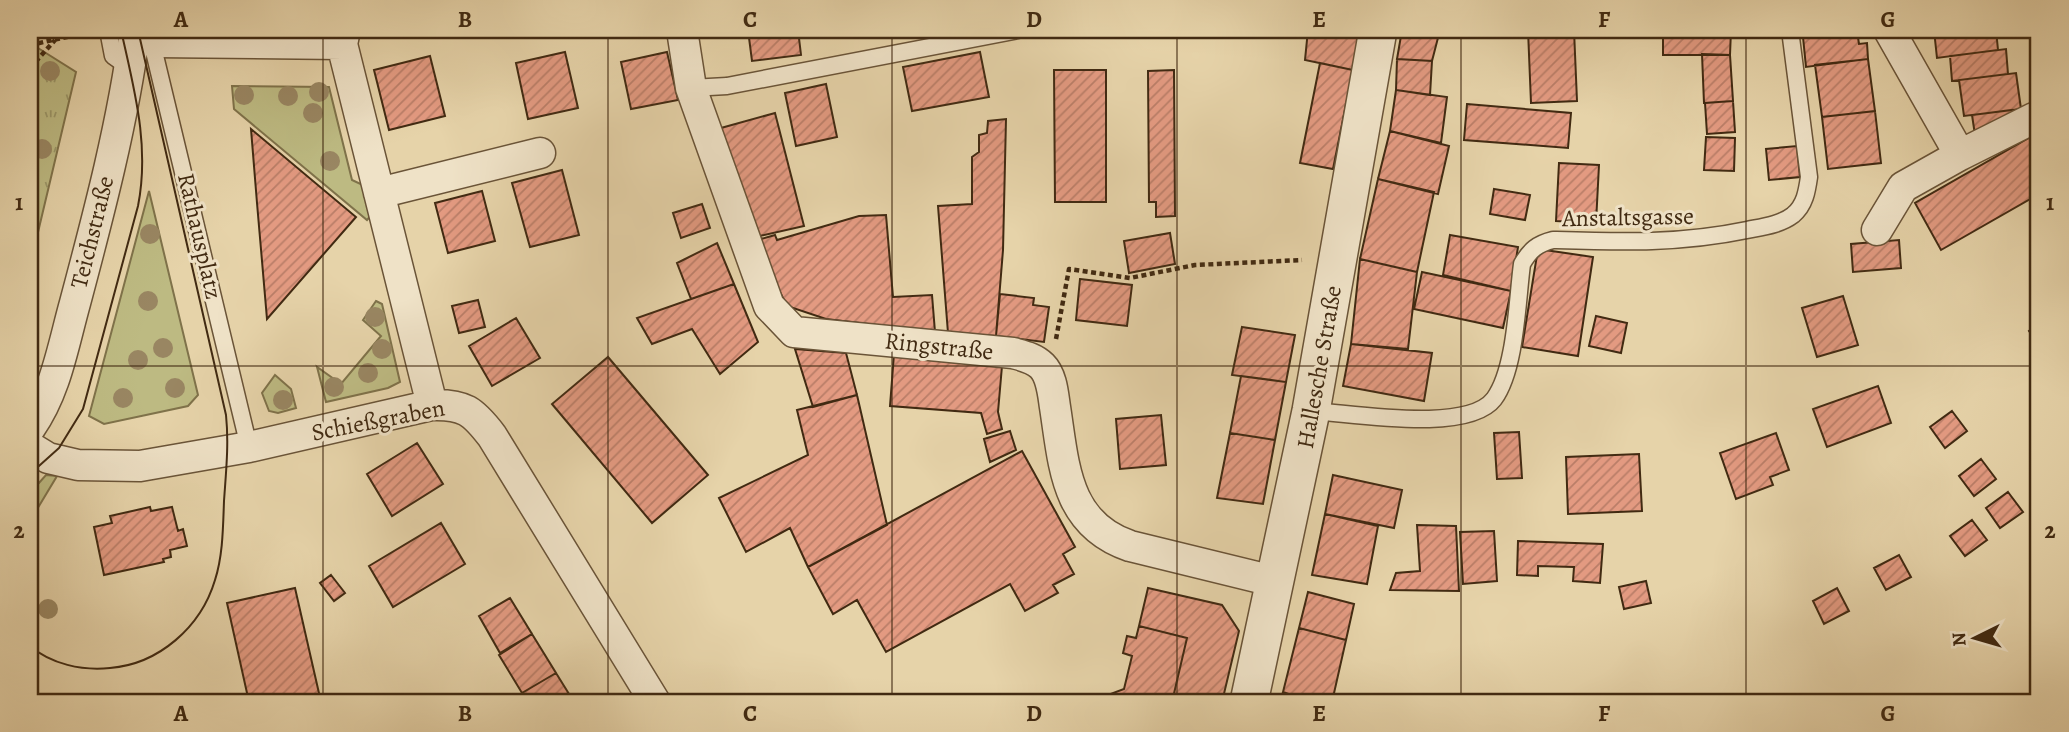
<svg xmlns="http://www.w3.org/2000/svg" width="2069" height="732" font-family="Alegreya,serif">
<defs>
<pattern id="park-tufts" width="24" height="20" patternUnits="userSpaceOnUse" patternTransform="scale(1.75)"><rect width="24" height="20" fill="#bdba82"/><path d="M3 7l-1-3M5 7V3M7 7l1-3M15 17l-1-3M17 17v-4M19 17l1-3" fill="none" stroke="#9b9769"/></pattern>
<pattern id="building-hatch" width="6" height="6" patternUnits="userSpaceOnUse" patternTransform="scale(1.75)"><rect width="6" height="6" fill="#e39a81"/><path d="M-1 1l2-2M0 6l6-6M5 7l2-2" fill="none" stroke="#ba7e68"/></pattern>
</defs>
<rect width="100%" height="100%" fill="#e6d3a9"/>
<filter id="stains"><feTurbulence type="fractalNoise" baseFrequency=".00286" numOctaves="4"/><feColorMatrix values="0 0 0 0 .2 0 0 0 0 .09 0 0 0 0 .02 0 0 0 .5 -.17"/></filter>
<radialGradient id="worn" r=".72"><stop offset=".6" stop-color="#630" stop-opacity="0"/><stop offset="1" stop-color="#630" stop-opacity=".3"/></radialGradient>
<path fill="#bdba82" stroke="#7f724a" stroke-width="2" d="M232,86L329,87L352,180L367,187L374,212L367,220L234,109Z
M149,191L198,395L188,406L104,424L89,416Z
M376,301L382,304L400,382L388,388L326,402L317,367L341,384L381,336L363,320Z
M275,375L291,389L296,408L278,413L269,411L262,393Z
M46,475L57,476L30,521V493Z"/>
<path fill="url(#park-tufts)" stroke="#7f724a" stroke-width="2" d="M30,43L76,72L30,266Z"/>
<path fill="url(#building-hatch)" stroke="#412a12" stroke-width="2" d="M748,30H798L801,55L752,61Z
M837,30H893V31L838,36Z
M1308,30H1361L1353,70L1305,60Z
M1402,30H1440L1432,61L1397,59Z
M1528,30H1574L1577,101L1531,103Z
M1663,30H1731L1730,55H1663Z
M1802,30H1857V31L1803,37Z
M1934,30H1996L1998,50L1937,58Z
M1857,31L1859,44L1867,43L1868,59L1806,67L1803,37Z
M2006,49L2008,74L1952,81L1950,56Z
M565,52L578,108L528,119L516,63Z
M667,52L678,100L631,109L621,62Z
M980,52L989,97L912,111L903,67Z
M1702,54L1730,55L1733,101L1704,103Z
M430,56L445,116L389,130L374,70Z
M1397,59L1432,61L1430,95L1396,90Z
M1868,59L1875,111L1822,117L1815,65Z
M1320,63L1353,70L1333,169L1300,163Z
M1054,70H1106V202H1055Z
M1174,70L1175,216L1156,217V202H1149L1148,71Z
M2016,73L2021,109L1964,116L1959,80Z
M826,84L837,137L796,146L785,93Z
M1396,90L1447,97L1441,143L1390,131Z
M1733,101L1735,132L1707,134L1705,103Z
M1467,104L1571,113L1568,148L1464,140Z
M2012,110V123L1975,135L1972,115Z
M1875,111L1881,163L1828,169L1822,117Z
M775,113L804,226L755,237L721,128Z
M1006,119L1003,250L996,336L948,333L938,206L972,204V157L979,152V135L987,133L988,121Z
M251,129L356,217L267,319L257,203Z
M1390,131L1449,146L1438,194L1378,179Z
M2039,132V194L1941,250L1915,203Z
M1706,137L1735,138L1734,171L1704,170Z
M1797,146L1800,177L1769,180L1766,149Z
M1559,163L1599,165L1596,223L1556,221Z
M562,170L579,235L530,247L512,183Z
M1378,179L1434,192L1417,272L1360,259Z
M1494,189L1530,195L1525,220L1490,214Z
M482,191L495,241L448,253L435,203Z
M702,204L710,228L681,238L673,213Z
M886,215L893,297L932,295L935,332L826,319L787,306L754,241L775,235L777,240L859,216Z
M1170,233L1175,264L1129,273L1124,241Z
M1450,235L1518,247L1511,291L1443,275Z
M1899,240L1901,268L1853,272L1851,244Z
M717,243L734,284L691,299L677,263Z
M1538,249L1593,257L1578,356L1522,347Z
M1360,259L1417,272L1408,349L1351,344Z
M1422,272L1511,291L1503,328L1414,309Z
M1080,279L1132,285L1127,326L1076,320Z
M734,284L758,342L720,374L692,329L652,344L637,318Z
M1000,294L1034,298L1033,305L1049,307L1044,342L996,336Z
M1843,296L1858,345L1817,357L1802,308Z
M478,300L485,327L459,333L452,306Z
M1596,316L1627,323L1621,353L1589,346Z
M516,318L540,358L492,386L469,346Z
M2039,323V345L2029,331Z
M1242,327L1295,335L1286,382L1232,375Z
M1351,344L1432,353L1424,401L1343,386Z
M795,349L846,353L857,395L813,407Z
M894,354L1002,366L998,412L1002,429L987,434L981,413L890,406Z
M608,357L708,475L652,523L552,404Z
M1241,376L1286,382L1275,440L1230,433Z
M1878,386L1891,423L1827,447L1813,409Z
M857,395L887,525L808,567L790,528L746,552L719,498L808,455L797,410Z
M1952,411L1967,431L1945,448L1930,427Z
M1161,415L1166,465L1120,469L1116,419Z
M1010,431L1016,450L990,462L984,439Z
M1519,432L1522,478L1497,479L1494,433Z
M1230,433L1275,440L1263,504L1217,498Z
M1776,433L1789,470L1770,477L1773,485L1736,499L1720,453Z
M417,443L443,484L392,516L367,474Z
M1022,451L1075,547L1063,554L1074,574L1053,585L1058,593L1025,611L1010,584L886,652L857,600L833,614L808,567Z
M1639,454L1642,511L1568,514L1566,457Z
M1981,459L1996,479L1974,496L1959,476Z
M1333,475L1402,490L1394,528L1325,514Z
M2008,492L2023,512L2000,528L1986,508Z
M150,507L151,511L172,507L178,531L183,529L187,546L170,550L171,557L163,559L164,562L104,575L94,527L112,523L110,516Z
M1325,514L1378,526L1367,584L1312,575Z
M1972,520L1987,540L1965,556L1950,536Z
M441,523L465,564L393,607L369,566Z
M1417,525L1456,526L1459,591L1390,590L1396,573L1420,571Z
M1494,531L1497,581L1463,584L1460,532Z
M1518,541L1603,544L1600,583L1573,581L1574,567L1538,566V576L1517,575Z
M1899,555L1911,577L1886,590L1874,568Z
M331,575L345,593L334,601L320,583Z
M1646,581L1651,603L1624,609L1619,587Z
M295,588L321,702L350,696L351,702H249L227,603Z
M1148,588L1222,605L1239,631L1222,702H1172L1187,638L1139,626Z
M1837,588L1849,611L1824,624L1813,601Z
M1308,592L1354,604L1346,640L1299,628Z
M510,598L532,634L500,653L479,616Z
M1139,626L1187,638L1172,702H1107L1105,696L1124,689L1132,656L1123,653L1127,636L1136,638Z
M1299,628L1346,640L1332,702H1311L1283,692Z
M532,634L556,673L522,693L499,655Z
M556,673L574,702H528L522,693Z
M1283,692L1311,702H1280Z"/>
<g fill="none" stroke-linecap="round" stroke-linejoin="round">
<g stroke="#6a5438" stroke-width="19">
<path id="service" d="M108,30L113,56L130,68
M151,39L249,447
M691,88L727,86L1018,30
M1311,411C1352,413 1467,434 1494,399C1516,369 1517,301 1522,264C1530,250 1537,244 1553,240C1621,242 1680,244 1747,230C1762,227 1780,225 1793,215C1805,205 1807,191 1809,177L1790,30"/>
</g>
<g stroke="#6a5438" stroke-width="33">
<path id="minor" d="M345,30L342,44L432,405
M682,30L691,88L769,306L794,332L1013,353C1024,356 1034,358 1042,366C1052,376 1053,394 1055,407C1064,465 1065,524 1130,546L1277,582
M1889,30L1960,155L2034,118
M154,42L342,44
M379,193L540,153
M1877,230L1903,187L1960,155
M30,428C56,391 63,346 75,303C99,213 123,122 135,30
M30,447L48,458L78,465L140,466L249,447L432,405C464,404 473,411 492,436L655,702"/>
</g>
<g stroke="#6a5438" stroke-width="40">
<path id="tertiary" d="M1249,702L1311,411L1378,30"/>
</g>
<path stroke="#412a12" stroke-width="4.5" stroke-dasharray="5 3.5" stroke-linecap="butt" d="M30,45L85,33
M30,68L55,40
M1056,339L1069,269L1130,278L1195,265L1302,260"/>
<use href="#service" stroke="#efe2c7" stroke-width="16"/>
<use href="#minor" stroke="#efe2c7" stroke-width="30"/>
<use href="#tertiary" stroke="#efe2c7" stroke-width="37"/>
<path stroke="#412a12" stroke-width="2" d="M30,474L59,448L83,409L138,206C150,145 134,89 121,30
M30,646C51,664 82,671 110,668C159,664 201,627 215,580C223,555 223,527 224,501C226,472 229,444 226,415L138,30"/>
</g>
<g fill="#998662">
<circle cx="50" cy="71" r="10"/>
<circle cx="319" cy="92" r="10"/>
<circle cx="244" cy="95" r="10"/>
<circle cx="288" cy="96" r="10"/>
<circle cx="313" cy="113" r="10"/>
<circle cx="42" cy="149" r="10"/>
<circle cx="330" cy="161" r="10"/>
<circle cx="150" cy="234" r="10"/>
<circle cx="148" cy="301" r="10"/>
<circle cx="375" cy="317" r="10"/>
<circle cx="163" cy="348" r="10"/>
<circle cx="382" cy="349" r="10"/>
<circle cx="138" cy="360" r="10"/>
<circle cx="368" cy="373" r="10"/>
<circle cx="334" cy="387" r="10"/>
<circle cx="175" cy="388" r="10"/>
<circle cx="123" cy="398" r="10"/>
<circle cx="283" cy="400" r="10"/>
<circle cx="48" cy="609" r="10"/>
</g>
<path fill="none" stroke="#412a12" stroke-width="2" stroke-opacity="0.55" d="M323,30V702M608,30V702M892,30V702M1177,30V702M1461,30V702M1746,30V702M30,366H2039"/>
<g text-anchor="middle" stroke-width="6" stroke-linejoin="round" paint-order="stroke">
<g font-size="24" fill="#412a12" stroke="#efe2c7">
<text transform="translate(1628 217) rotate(-1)" y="8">Anstaltsgasse</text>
<text transform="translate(92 232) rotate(-76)" y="8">Teichstraße</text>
<text transform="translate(200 236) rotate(77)" y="8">Rathausplatz</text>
<text transform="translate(939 346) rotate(6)" y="8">Ringstraße</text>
<text transform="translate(1319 367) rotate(-80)" y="8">Hallesche Straße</text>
<text transform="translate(378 420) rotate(-11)" y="8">Schießgraben</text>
</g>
</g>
<rect width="2069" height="732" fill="none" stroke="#e6d3a9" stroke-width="77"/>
<g transform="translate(1975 638) rotate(265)" stroke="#efe2c7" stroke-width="5" paint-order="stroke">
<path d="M0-5L12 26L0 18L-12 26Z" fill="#412a12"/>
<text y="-10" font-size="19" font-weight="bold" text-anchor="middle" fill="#412a12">N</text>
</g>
<rect x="38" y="38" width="1992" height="656" fill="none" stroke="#412a12" stroke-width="2.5"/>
<g font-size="23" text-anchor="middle" font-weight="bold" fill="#412a12">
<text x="181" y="27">A</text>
<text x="465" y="27">B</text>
<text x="750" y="27">C</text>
<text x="1034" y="27">D</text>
<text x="1319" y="27">E</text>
<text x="1604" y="27">F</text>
<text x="1888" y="27">G</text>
<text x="19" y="210">1</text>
<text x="2050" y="210">1</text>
<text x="19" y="538">2</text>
<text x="2050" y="538">2</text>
<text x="181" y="721">A</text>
<text x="465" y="721">B</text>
<text x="750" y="721">C</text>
<text x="1034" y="721">D</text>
<text x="1319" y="721">E</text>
<text x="1604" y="721">F</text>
<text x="1888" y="721">G</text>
</g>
<rect width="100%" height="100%" filter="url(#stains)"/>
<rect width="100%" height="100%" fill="url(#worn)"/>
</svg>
